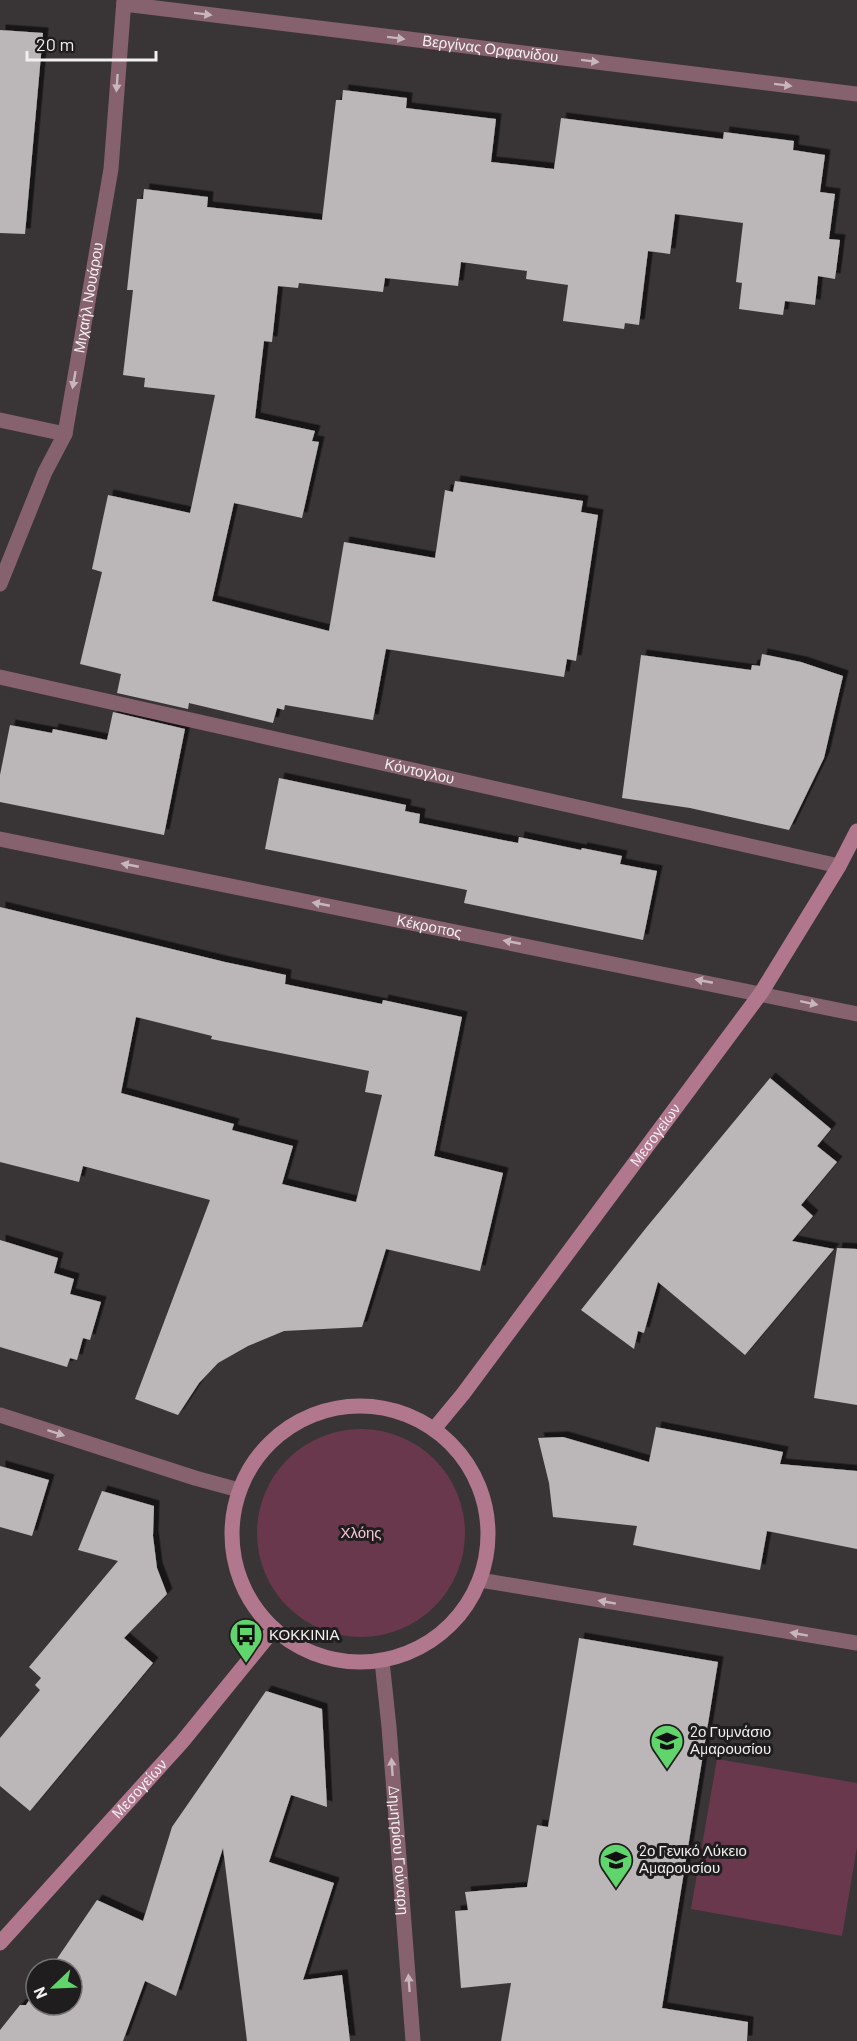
<svg xmlns="http://www.w3.org/2000/svg" width="857" height="2041" font-family="Barlow,sans-serif">
<defs>
<filter id="shadow"><feDropShadow dx="5.5" dy="-5.5" stdDeviation="0" flood-color="#0009"/></filter>
</defs>
<rect width="100%" height="100%" fill="#393537"/>
<path fill="#69384c" d="M257 1533a104 104 0 1 1 208 0a104 104 0 1 1-208 0Z
M717,1759L857,1783V1847L842,1936L691,1909Z"/>
<path fill="#bbb6b7" fill-rule="evenodd" filter="url(#shadow)" d="M0,30L43,33L25,234L0,233Z
M343,90L407,98L406,108L496,119L491,162L554,169L561,118L723,139L724,132L794,141L793,150L825,155L820,192L835,194L829,239L840,240L835,279L818,276L815,305L785,301L783,315L739,309L742,283L736,282L743,223L675,214L670,254L648,251L639,325L625,323L624,329L563,321L568,285L526,279L527,271L461,262L458,286L385,278L383,292L299,283L298,288L278,286L272,342L264,341L255,418L315,431L312,441L319,442L302,518L234,503L212,601L329,631L344,542L435,558L445,490L453,492L455,481L583,501L581,512L598,515L576,661L567,659L564,677L386,649L373,720L285,705L284,710L277,708L273,723L189,703L188,709L117,693L121,674L80,664L102,572L92,569L108,495L190,513L215,395L144,387L145,378L123,375L133,290H127L137,199H143L144,189L208,197L207,207L322,220L336,100H342Z
M762,654L801,662L843,676L824,758L789,830L690,808L622,798L641,655L751,670L752,665L760,666Z
M113,712L185,729L164,835L0,802V775L10,725L52,733L53,729L107,740Z
M279,778L406,805L405,811L420,814L419,823L518,843L519,837L581,850L582,848L622,856L620,864L657,871L643,940L464,903L467,890L265,849Z
M0,907L225,962L286,975L285,984L382,1004L383,1000L462,1017L434,1156L503,1173L480,1271L386,1249L362,1327L284,1331L248,1346L218,1363L199,1383L178,1415L135,1399L210,1200L83,1166L79,1182L0,1162ZM136,1017L212,1036L211,1039L369,1071L365,1092L382,1095L356,1202L282,1184L293,1146L232,1130L234,1124L121,1093Z
M770,1078L831,1129L817,1146L837,1162L801,1205L813,1216L792,1241L834,1249L745,1355L658,1282L644,1333L638,1331L634,1349L581,1310L646,1228Z
M0,1240L58,1258L54,1273L74,1279L70,1294L101,1302L90,1340L83,1338L77,1360L70,1358L67,1367L0,1347Z
M837,1248L857,1249V1405L814,1398Z
M656,1427L783,1452L780,1464L857,1471V1549L767,1531L760,1570L633,1545L637,1526L553,1517L549,1483L538,1438L563,1437L649,1462Z
M0,1466L49,1480L32,1536L0,1527Z
M102,1491L154,1506L153,1536L157,1568L167,1594L124,1638L153,1663L30,1811L0,1786V1738L40,1690L35,1685L41,1678L29,1667L118,1561L78,1550Z
M579,1638L718,1662L662,2008L748,2022L747,2041H501L511,1983L461,1988L455,1911L468,1910L465,1892L527,1887L537,1825L548,1827Z
M266,1691L322,1709L327,1807L291,1795L269,1862L334,1883L303,1980L342,1975L350,2041H247L223,1848L176,1996L145,1981L123,2041H0V2030L20,2005H26L36,1990V2005H72V1969H50L97,1900L143,1921L172,1827Z"/>
<g fill="none" stroke-linecap="round" stroke-linejoin="round">
<g stroke="#86616e" stroke-width="15">
<path id="s1" d="M124,4L857,94"/>
<path d="M0,420L65,434"/>
<path id="s2" d="M0,584L45,472L65,434L111,169L124,0"/>
<path id="s3" d="M0,677L839,866"/>
<path id="s4" d="M0,839L857,1014"/>
<path d="M0,1415L195,1478L239,1490"/>
<path d="M480,1580L857,1643"/>
<path id="s5" d="M382,1661L389,1727L413,2041"/>
</g>
<g stroke="#b1778d" stroke-width="15">
<circle cx="360" cy="1534" r="128"/>
<path id="s6" d="M434,1429L463,1394L761,993L839,866L857,831"/>
<path id="s7" d="M0,1943L182,1742L274,1629"/>
</g>
</g>
<defs><path id="oneway-solid" d="M-6-.8H1V-3.2L6.5 0L1 3.2V.8H-6Z" transform="scale(1.5)"/></defs>
<g fill="#c7b6bc">
<use href="#oneway-solid" transform="translate(203 14) rotate(7)"/>
<use href="#oneway-solid" transform="translate(396 38) rotate(7)"/>
<use href="#oneway-solid" transform="translate(590 61) rotate(7)"/>
<use href="#oneway-solid" transform="translate(117 83) rotate(94)"/>
<use href="#oneway-solid" transform="translate(783 85) rotate(7)"/>
<use href="#oneway-solid" transform="translate(74 380) rotate(100)"/>
<use href="#oneway-solid" transform="translate(130 865) rotate(-169)"/>
<use href="#oneway-solid" transform="translate(321 904) rotate(-169)"/>
<use href="#oneway-solid" transform="translate(512 942) rotate(-169)"/>
<use href="#oneway-solid" transform="translate(704 981) rotate(-169)"/>
<use href="#oneway-solid" transform="translate(809 1003) rotate(12)"/>
<use href="#oneway-solid" transform="translate(56 1433) rotate(18)"/>
<use href="#oneway-solid" transform="translate(607 1602) rotate(-170)"/>
<use href="#oneway-solid" transform="translate(799 1634) rotate(-170)"/>
<use href="#oneway-solid" transform="translate(392 1767) rotate(-94)"/>
<use href="#oneway-solid" transform="translate(409 1983) rotate(-94)"/>
</g>
<defs>
<g id="bus-pin" transform="scale(1.725)"><path d="M0 17L-7.5 6A9.5 9.5 0 1 1 7.5 6Z" fill="#60d56b" stroke="#1f1d1e"/><path d="M-5-6H5V4H4V6H2V4H-2V6H-4V4H-5ZM-3.5-4V0h7V-4ZM-3.5 1.2v1.5H-2V1.2ZM2 1.2v1.5H3.5V1.2Z" fill="#111"/></g>
<g id="school-pin" transform="scale(1.725)"><path d="M0 17L-7.5 6A9.5 9.5 0 1 1 7.5 6Z" fill="#60d56b" stroke="#1f1d1e"/><path d="M0-5L7-2L0 1L-7-2ZM-4 1L0 2.5L4 1V4Q0 6-4 4Z" fill="#111"/></g>
</defs>
<g fill-rule="evenodd">
<use href="#bus-pin" x="246" y="1635"/>
<use href="#school-pin" x="667" y="1741"/>
<use href="#school-pin" x="616" y="1860"/>
</g>
<g text-anchor="middle" stroke-width="6" stroke-linejoin="round" paint-order="stroke">
<g font-size="15" fill="#f2eff0" stroke="#1f1d1e">
<text dy="5" stroke="none"><textPath href="#s1" startOffset="369">Βεργίνας Ορφανίδου</textPath></text>
<text dy="5" stroke="none"><textPath href="#s2" startOffset="302">Μιχαήλ Νουάρου</textPath></text>
<text dy="5" stroke="none"><textPath href="#s3" startOffset="430">Κόντογλου</textPath></text>
<text dy="5" stroke="none"><textPath href="#s4" startOffset="438">Κέκροπος</textPath></text>
<text dy="5" stroke="none"><textPath href="#s6" startOffset="368">Μεσογείων</textPath></text>
<text dy="5" stroke="none"><textPath href="#s7" startOffset="208">Μεσογείων</textPath></text>
<text dy="5" stroke="none"><textPath href="#s5" startOffset="190">Δημητρίου Γούναρη</textPath></text>
</g>
<g font-size="15" fill="#f6c7d7" stroke="#1f1d1e">
<text x="361" y="1538">Χλόης</text>
</g>
<g font-size="15" fill="#f2eff0" stroke="#1f1d1e" text-anchor="start">
<text x="269" y="1640">ΚΟΚΚΙΝΙΑ</text>
<text x="690" y="1737">2ο Γυμνάσιο<tspan x="690" dy="17">Αμαρουσίου</tspan></text>
<text x="639" y="1856">2ο Γενικό Λύκειο<tspan x="639" dy="17">Αμαρουσίου</tspan></text>
</g>
</g>
<g transform="translate(54 1987) rotate(247)"><circle r="28" fill="#1f1d1e" stroke="#737172" stroke-width="1.5"/>
<path d="M0-4.5L10 22L0 15L-10 22Z" fill="#60d56b"/>
<text y="-9" font-size="16" font-weight="bold" text-anchor="middle" fill="#f2eff0">N</text>
</g>
<path d="M27 51v9h129v-9" fill="none" stroke="#f2eff0" stroke-width="3"/>
<text x="36" y="51" font-size="18" fill="#f2eff0" stroke="#1f1d1e" stroke-width="4.5" paint-order="stroke">20 m</text>
</svg>
